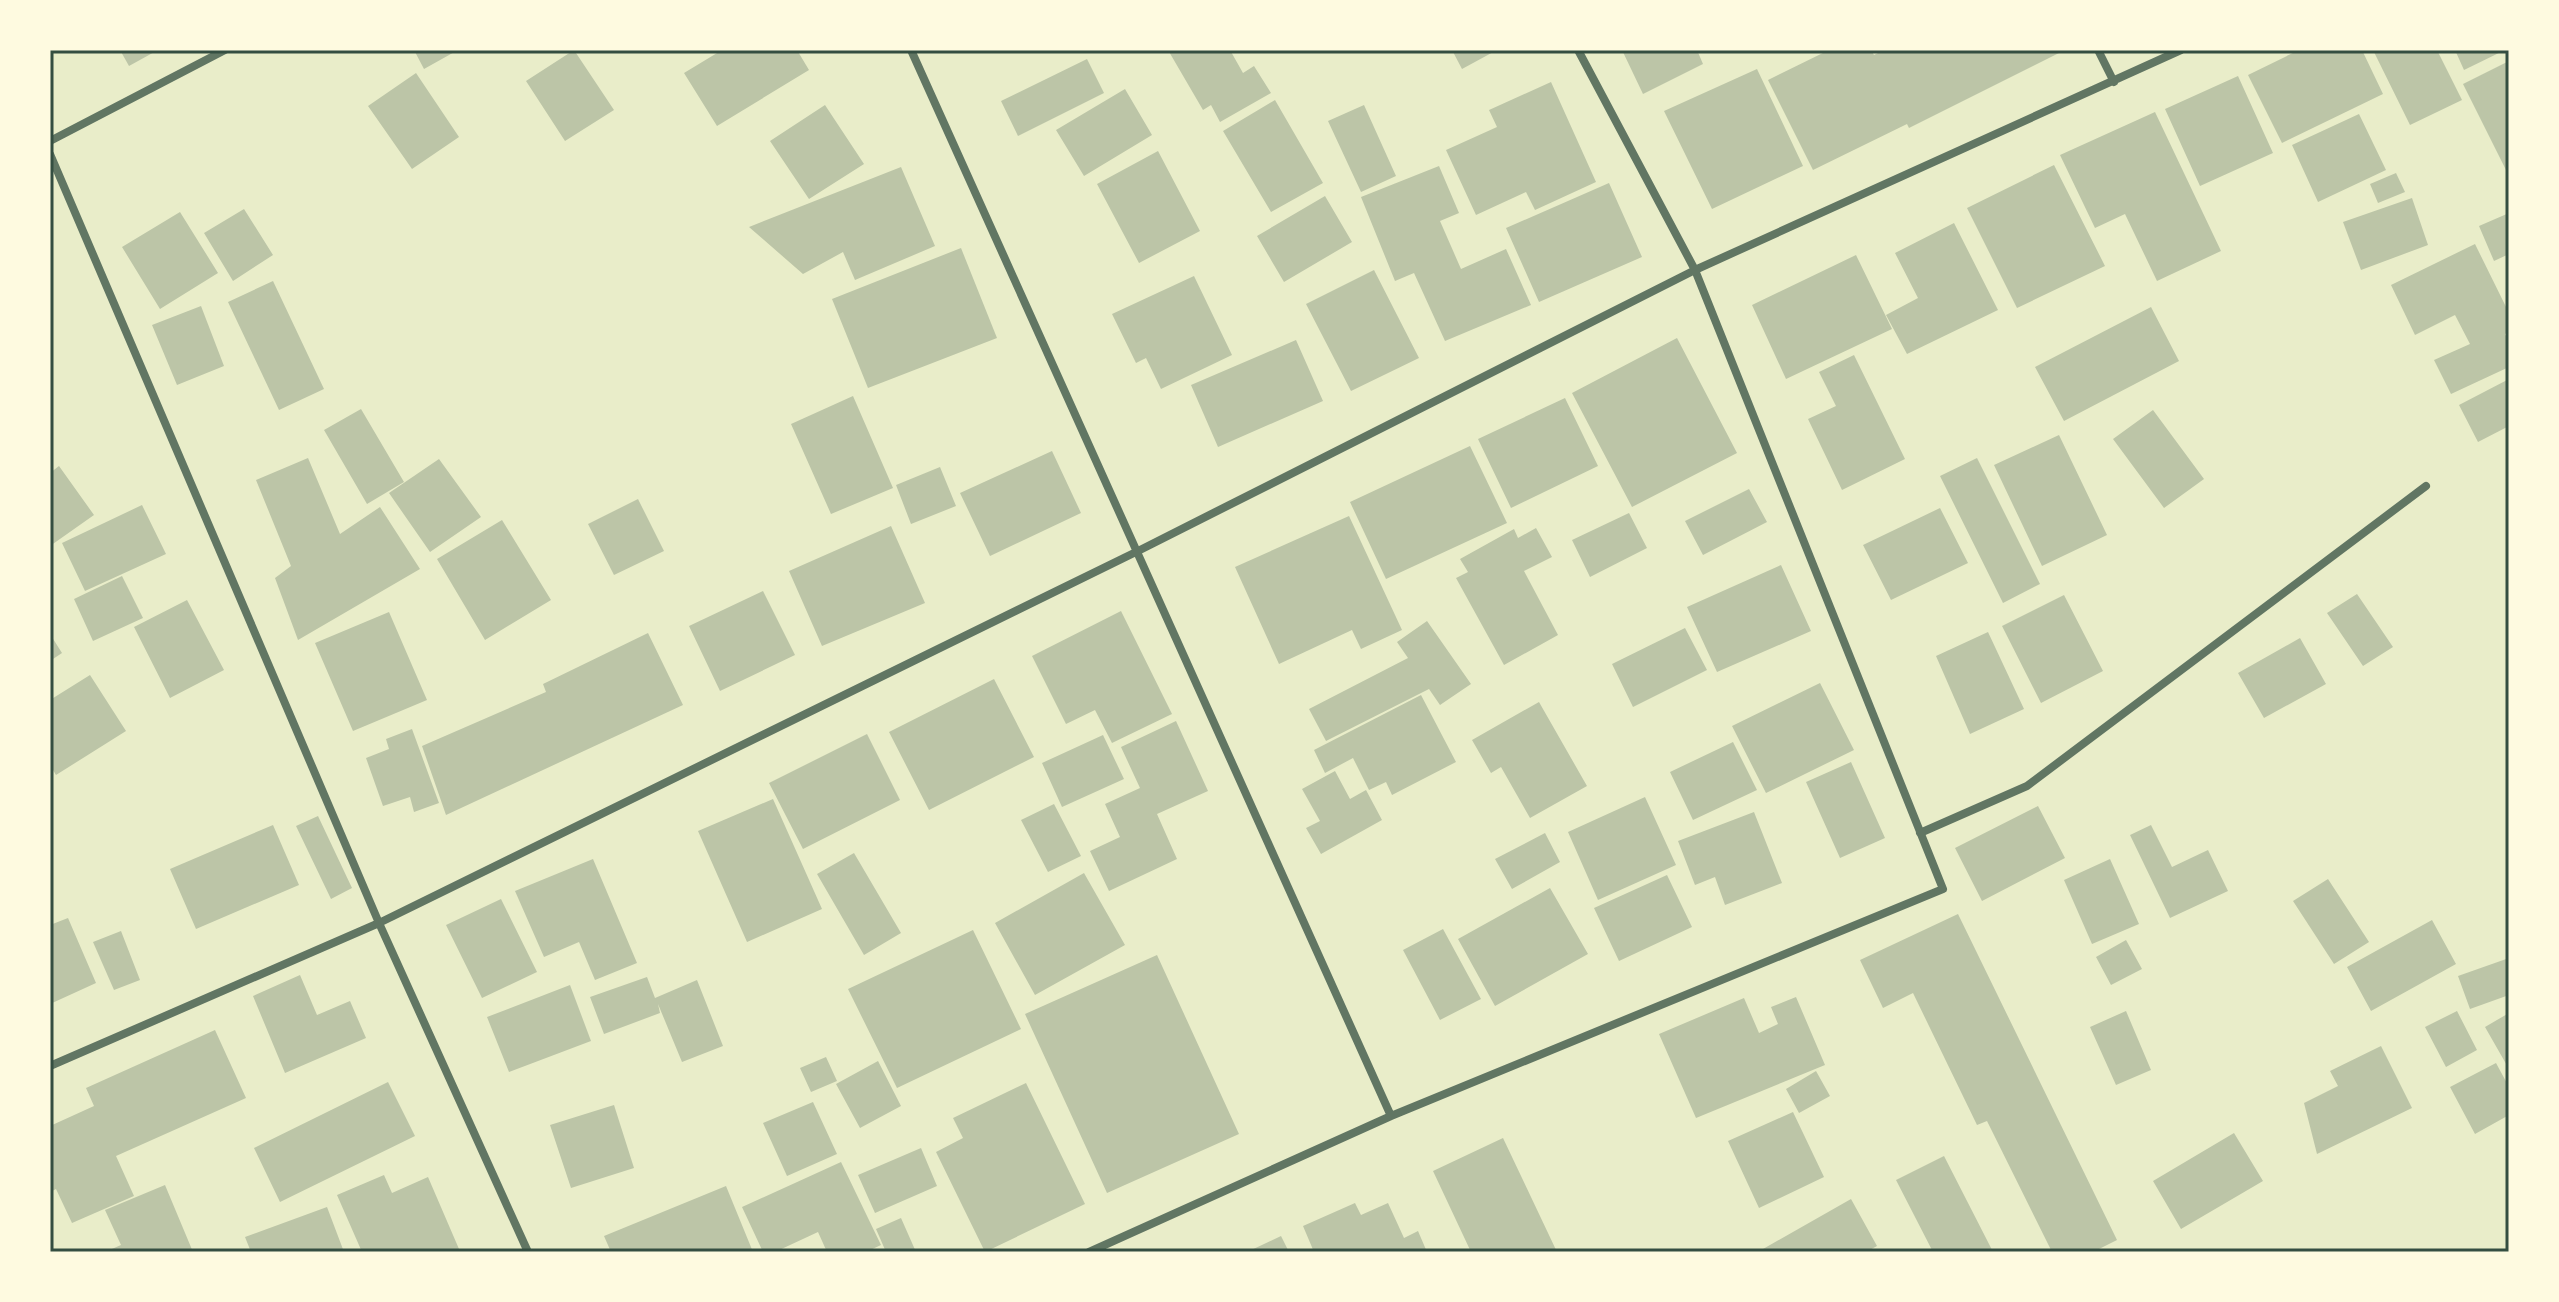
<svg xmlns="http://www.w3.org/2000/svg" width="2559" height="1302" font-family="'Archivo Narrow',sans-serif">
<rect width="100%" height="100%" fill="#e9edc9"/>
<path fill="#bcc5a7" d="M120,50H158L129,66Z
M414,50H458L424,69Z
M574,50L614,110L565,141L526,81Z
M722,50H797L809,70L717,126L684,73Z
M1168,50H1230L1243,73L1254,66L1271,93L1220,122L1211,105L1203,110Z
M1452,50H1497L1462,69Z
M1622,50H1697L1703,64L1643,94Z
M1829,50H1871L1874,55L1884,50H2060L2061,52L1909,128L1907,124L1813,170L1768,80Z
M2299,50H2362L2383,94L2282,143L2248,75Z
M2373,50H2437L2462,100L2410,125Z
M2455,50H2505L2464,70Z
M1087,59L1104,93L1018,136L1001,101Z
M2509,61V176L2463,84Z
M1757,69L1803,166L1712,209L1664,111Z
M416,73L459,137L412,169L368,106Z
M2238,76L2273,153L2200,186L2165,109Z
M1551,82L1596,182L1535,210L1526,192L1476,215L1446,150L1497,127L1489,110Z
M1125,89L1152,135L1084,176L1056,130Z
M1275,100L1323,183L1271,212L1223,131Z
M825,105L864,164L809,199L770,141Z
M1364,105L1396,176L1361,192L1328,121Z
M2155,112L2221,251L2157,281L2125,214L2095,228L2060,155Z
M2359,114L2386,170L2318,202L2292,145Z
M1158,151L1200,231L1139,263L1097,184Z
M2054,165L2105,266L2017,308L1967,208Z
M1439,166L1459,213L1440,221L1461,269L1506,249L1531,305L1445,341L1414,273L1395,281L1361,197Z
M901,167L935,246L855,280L843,252L803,274L749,227Z
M2396,173L2405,192L2378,203L2370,184Z
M1609,183L1642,257L1539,302L1506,228Z
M1325,196L1352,242L1284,282L1257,236Z
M2412,198L2428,245L2361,270L2343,222Z
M244,209L273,255L233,281L204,233Z
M180,212L218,273L160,309L122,247Z
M2509,213V254L2494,261L2479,226Z
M1954,223L1998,310L1907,354L1886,315L1918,298L1895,253Z
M2475,244L2509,313V332L2505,334L2509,342V367L2451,394L2434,360L2470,344L2455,315L2415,335L2391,285Z
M961,248L997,338L868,388L832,299Z
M1856,255L1892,329L1786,379L1752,305Z
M1374,270L1419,358L1351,391L1306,304Z
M1194,276L1232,355L1161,389L1146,358L1136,363L1112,314Z
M273,281L324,389L279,410L228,302Z
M201,306L224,366L177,385L152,325Z
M2151,307L2179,361L2064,421L2035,367Z
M1677,338L1737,453L1632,507L1572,393Z
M1296,340L1323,401L1218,447L1191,385Z
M1854,355L1905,459L1842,490L1808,419L1836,406L1819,372Z
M2509,379V426L2478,442L2459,405Z
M853,396L893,488L831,514L791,424Z
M1565,398L1598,466L1511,508L1478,439Z
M361,409L404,482L367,504L324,430Z
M2153,410L2204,479L2164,508L2113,439Z
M2059,435L2107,535L2042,566L1994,465Z
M1470,446L1507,523L1386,579L1350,502Z
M1052,451L1081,513L990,556L960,493Z
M308,458L340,534L380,507L420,569L298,640L275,578L291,566L256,480Z
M1977,458L2040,584L2003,603L1940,476Z
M439,459L481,517L430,552L389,493Z
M59,466L94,515L50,546V473Z
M940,467L956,506L911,524L896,485Z
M1749,489L1767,522L1703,555L1685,521Z
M638,499L664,551L614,575L588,524Z
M142,505L166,554L85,591L62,543Z
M1940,508L1968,563L1891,600L1863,545Z
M1629,513L1647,548L1590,577L1572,540Z
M1349,516L1402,630L1361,649L1352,630L1279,664L1235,567Z
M502,520L551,600L485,640L437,559Z
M891,526L925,603L822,646L789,571Z
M1536,528L1552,557L1524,571L1558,635L1504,665L1456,578L1468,572L1460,559L1514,529L1518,538Z
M1781,565L1811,631L1717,672L1687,607Z
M122,576L143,618L93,641L74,599Z
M763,591L795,655L720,691L689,626Z
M2357,594L2393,647L2363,666L2327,613Z
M2064,595L2103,671L2041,703L2002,626Z
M187,600L224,670L170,698L134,627Z
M1121,611L1172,714L1112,743L1095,710L1066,724L1032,656Z
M389,612L427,700L353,731L315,643Z
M1427,621L1471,684L1440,705L1429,689L1326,741L1309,709L1408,658L1397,642Z
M1685,628L1707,670L1633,707L1612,664Z
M1988,632L2024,709L1970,734L1936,656Z
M648,633L683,705L446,815L422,746L546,692L543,684Z
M50,634L62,653L50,661Z
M2300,638L2326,684L2264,718L2238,673Z
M90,675L126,731L56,775L50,765V700Z
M994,679L1034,757L929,810L889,732Z
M1820,683L1854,750L1766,793L1732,726Z
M1421,695L1456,762L1392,795L1386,782L1369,790L1353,758L1325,773L1314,750Z
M1539,702L1587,786L1530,818L1501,767L1491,773L1472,740Z
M1176,721L1208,791L1157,814L1177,859L1109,891L1090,851L1120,837L1105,804L1140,788L1121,747Z
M412,729L439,803L414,812L410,797L383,806L366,758L389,749L386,739Z
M867,734L900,800L803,849L769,783Z
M1103,735L1124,779L1062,807L1042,763Z
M1733,742L1757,790L1693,820L1670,772Z
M1851,762L1885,838L1840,858L1806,782Z
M1335,771L1350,799L1366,790L1382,820L1321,854L1306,828L1320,821L1302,789Z
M1645,797L1676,865L1598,900L1568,832Z
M773,799L822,909L747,942L698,831Z
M1054,804L1081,856L1048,872L1021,820Z
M2038,806L2065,858L1982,901L1955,848Z
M1754,812L1782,883L1725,905L1715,877L1695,885L1678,841Z
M318,816L352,888L331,899L296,826Z
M273,825L299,885L196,929L170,869Z
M2151,825L2172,867L2208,850L2228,891L2170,918L2130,835Z
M1545,833L1560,862L1512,889L1495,859Z
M854,853L901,933L864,955L817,874Z
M593,859L637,963L595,980L579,942L544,957L515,891Z
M2110,859L2139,924L2092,944L2064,880Z
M1084,873L1125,945L1035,995L995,923Z
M1667,875L1692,927L1619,961L1594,908Z
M2328,879L2369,942L2334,964L2293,901Z
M1550,888L1588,954L1495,1006L1458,939Z
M501,899L537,972L482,998L446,925Z
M1958,914L2117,1240L2093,1252H2052L1987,1121L1977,1125L1913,993L1883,1008L1860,960Z
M68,918L96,983L50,1004V925Z
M2432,920L2456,964L2371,1011L2347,967Z
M1443,929L1481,999L1440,1020L1403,950Z
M973,930L1021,1029L897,1088L848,989Z
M121,931L140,980L114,990L93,942Z
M2126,940L2142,969L2111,985L2096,957Z
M1157,955L1239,1134L1107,1193L1025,1014Z
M2509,958V995L2470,1009L2458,976Z
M300,975L317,1015L350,1001L366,1038L285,1073L253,996Z
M647,977L655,998L697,980L723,1046L682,1062L658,1004L660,1013L604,1034L590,997Z
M570,985L591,1041L509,1072L487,1017Z
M1796,997L1825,1065L1696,1118L1659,1034L1744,998L1759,1033L1778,1024L1771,1007Z
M2126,1011L2151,1070L2116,1085L2090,1027Z
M2457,1011L2477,1050L2446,1067L2425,1027Z
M2509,1013V1069L2485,1027Z
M215,1030L246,1098L116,1156L134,1196L72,1223L56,1189L50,1192V1126L94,1106L86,1088Z
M2381,1046L2412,1108L2317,1154L2304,1103L2338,1086L2330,1071Z
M826,1057L837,1081L811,1092L800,1068Z
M878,1061L901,1106L860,1128L836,1084Z
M2496,1063L2509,1087V1115L2475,1134L2450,1087Z
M1816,1071L1830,1096L1799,1113L1786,1089Z
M388,1082L415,1136L280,1202L254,1148Z
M1026,1083L1085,1204L985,1252L936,1152L963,1138L953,1118Z
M813,1102L837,1154L787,1176L763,1123Z
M614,1105L634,1168L571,1188L550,1125Z
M1793,1112L1824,1177L1759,1208L1728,1141Z
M2234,1133L2263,1181L2181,1229L2153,1181Z
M1503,1138L1557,1252H1471L1433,1171Z
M921,1148L937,1186L875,1213L858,1175Z
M1944,1156L1989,1244L1993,1252H1933L1896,1180Z
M841,1162L881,1245L866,1252H827L818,1232L775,1252H763L742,1207Z
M384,1175L392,1193L428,1177L459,1249L453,1252H362L337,1195Z
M165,1185L193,1252H105L121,1245L105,1210Z
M726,1186L753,1252H611L604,1236Z
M1851,1199L1877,1246L1866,1252H1765L1763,1249Z
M1355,1203L1361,1215L1388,1203L1404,1238L1418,1231L1427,1252H1314L1303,1226Z
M327,1207L344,1252H251L245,1237Z
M901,1218L916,1252H886L876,1229Z
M1281,1236L1289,1252H1247Z"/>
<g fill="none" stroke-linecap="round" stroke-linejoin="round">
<path stroke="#617663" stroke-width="8" d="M911,50L1391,1116
M2098,50L2114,82
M50,141L225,50
M50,154L379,923L528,1252
M1920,833L2027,786L2426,486
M50,1066L379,923L1138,551L1695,270L2181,50
M1089,1252L1391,1116L1943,889L1695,270L1578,50"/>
</g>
<rect width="2559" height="1302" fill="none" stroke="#fefae0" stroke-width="104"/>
<rect x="52" y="52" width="2455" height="1198" fill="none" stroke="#344e41" stroke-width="3"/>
</svg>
